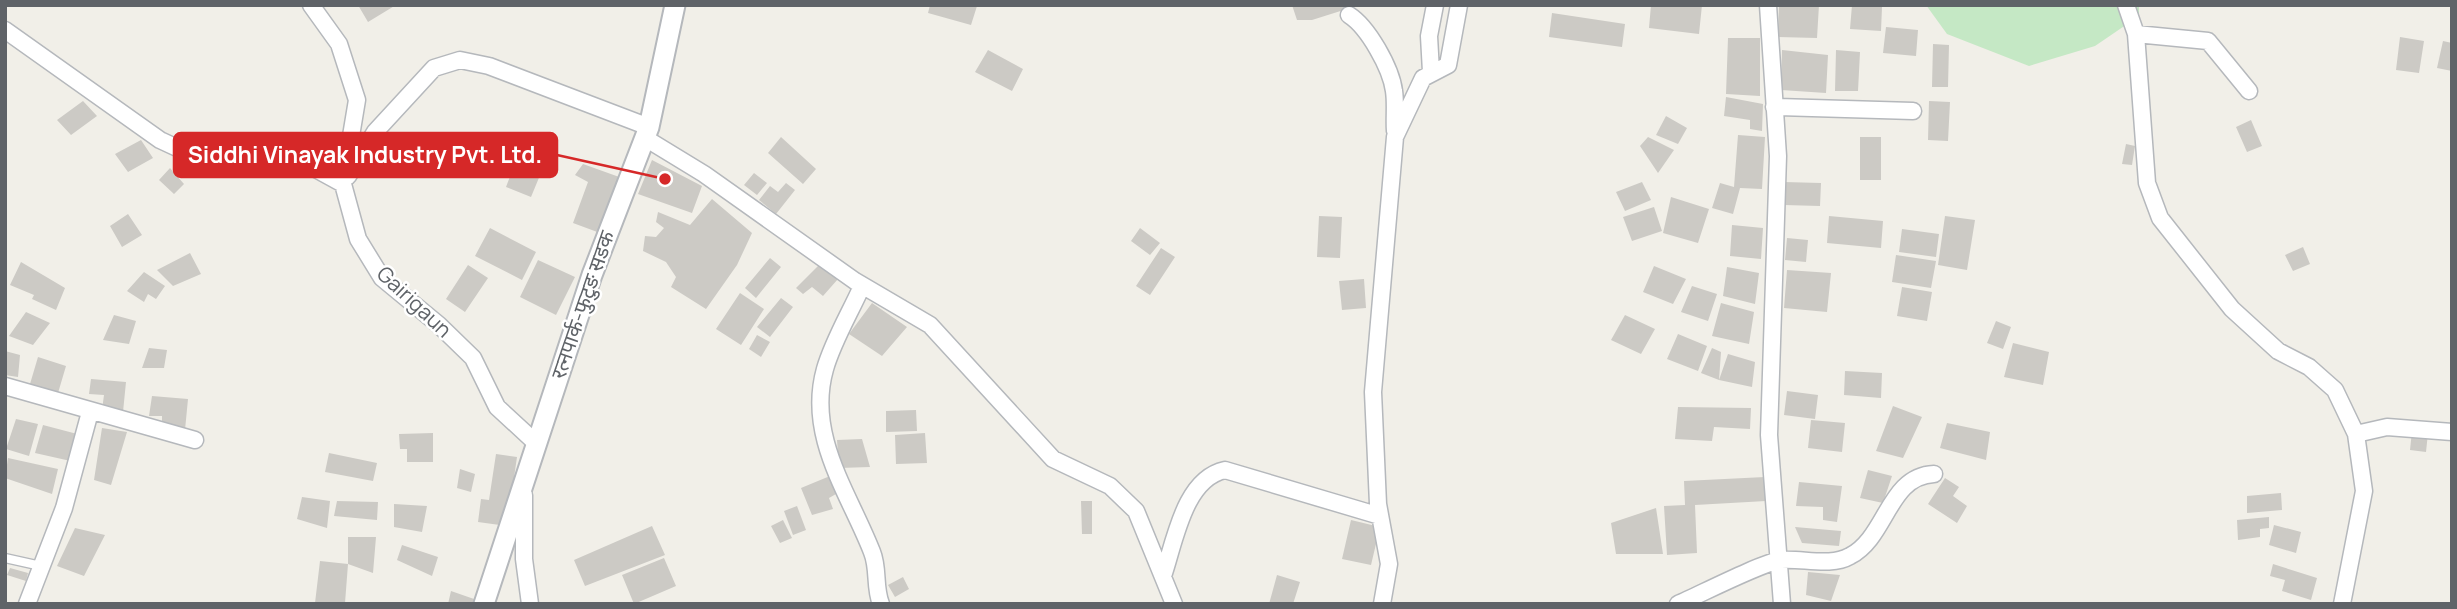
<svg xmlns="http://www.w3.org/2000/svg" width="2457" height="609" font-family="Manrope,'Noto Sans Devanagari',sans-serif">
<rect width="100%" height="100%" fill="#f1efe8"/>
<path fill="#c5e8c5" d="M1926,5H2139V16L2095,46L2029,66L1947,34Z"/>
<path fill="#cccac5" d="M358,5H396L368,22Z
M930,5H975L977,6L971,25L928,13Z
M1292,5H1349L1350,8L1312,20H1297Z
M1651,5H1702L1699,34L1649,28Z
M1779,5H1819L1817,38L1778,37Z
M1852,5L1882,7L1881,31L1850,29Z
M1552,13L1625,24L1622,47L1549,37Z
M1886,27L1918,30L1916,56L1883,53Z
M2400,37L2424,41L2419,73L2396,70Z
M1728,38H1760V96L1726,94Z
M2443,41L2452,43V71L2437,68Z
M1933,44L1949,45L1948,87H1932Z
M988,50L1023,69L1012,91L975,72Z
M1782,50L1828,55L1826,93L1781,90Z
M1836,50L1860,52L1858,91H1835Z
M1726,97L1763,104L1762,131L1750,129V120L1724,116Z
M83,101L97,116L71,135L57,120Z
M1929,101L1950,102L1948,141L1928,140Z
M1666,116L1687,128L1678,144L1656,135Z
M2251,120L2262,146L2247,152L2236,127Z
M1738,135L1765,137L1762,189L1740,188L1733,214L1712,208L1720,183L1734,187Z
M781,137L816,169L803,184L768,153Z
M1648,137L1674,150L1658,173L1640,146Z
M1860,137H1881V180H1860Z
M141,140L153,158L128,172L115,154Z
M2126,144L2135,146L2132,165L2122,164Z
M517,158L543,168L531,197L506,187Z
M652,160L702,186L692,213L638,194Z
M583,164L622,178L600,233L573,223L588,182L575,175Z
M170,168L184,184L174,194L159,180Z
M754,173L767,183L757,195L744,185Z
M1642,182L1651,200L1625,211L1616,192Z
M1784,182L1821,183L1820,206L1784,205Z
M786,183L795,190L776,214L759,200L770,186L778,192Z
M1671,197L1709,209L1698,243L1663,233Z
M712,199L752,233L737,265L706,309L671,287L676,277L666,262L643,251L645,236L656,237L664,228L656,222L658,212L690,225Z
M1654,207L1662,231L1632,241L1623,217Z
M128,214L142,235L122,247L110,226Z
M1319,216L1342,217L1340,258L1317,257Z
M1829,216L1883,221L1881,248L1827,243Z
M1945,216L1975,220L1967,270L1938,265Z
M1732,225L1763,228L1761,259L1730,256Z
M490,228L536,252L522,280L475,256Z
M1140,228L1160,243L1150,255L1131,241Z
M1902,229L1939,234L1936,257L1899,252Z
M1787,238L1808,240L1806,262L1785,260Z
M2303,247L2310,264L2293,271L2285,255Z
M1161,248L1175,257L1150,295L1136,286Z
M190,253L201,274L173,286L157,270Z
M1896,255L1936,261L1931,288L1892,282Z
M770,258L781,267L756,298L745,288Z
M538,260L575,277L556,315L520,297Z
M21,262L65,288L56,310L32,299L34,295L10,285Z
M820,264L838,279L823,296L812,287L803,294L796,288Z
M468,265L488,278L465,312L446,299Z
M1654,266L1686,279L1673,304L1643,292Z
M1727,267L1759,273L1755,304L1723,296Z
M1787,270L1831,273L1827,312L1784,308Z
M144,272L165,286L156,299L148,294L144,302L127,291Z
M1364,279L1366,308L1342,310L1339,281Z
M1692,286L1717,294L1708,321L1681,312Z
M1902,287L1932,292L1927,321L1897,316Z
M740,293L764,309L741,345L716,329Z
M781,298L793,307L770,337L757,327Z
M872,303L907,327L882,356L849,334Z
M1721,303L1754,312L1749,344L1712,336Z
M26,312L50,323L33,345L9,336Z
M114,315L136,321L129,344L103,340Z
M1625,315L1655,329L1641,354L1611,340Z
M1996,321L2011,327L2003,349L1987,343Z
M1678,334L1707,346L1698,371L1667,359Z
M757,335L770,342L761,357L749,349Z
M2013,343L2049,352L2043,385L2004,377Z
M149,348L167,350L164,368H142Z
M1712,348L1721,352L1719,380L1701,373Z
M5,351L20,355L18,377L5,375Z
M1728,354L1755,362L1752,387L1719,380Z
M38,357L66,366L58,393L30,384Z
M1845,371L1882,373L1881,398L1844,395Z
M91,379L126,382L123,412L102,410L104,395L89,394Z
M1787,391L1818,395L1815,419L1784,415Z
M152,396L188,399L185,430L162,424V416H149Z
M1893,406L1922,417L1903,458L1876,451Z
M1678,407L1751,408L1750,429L1714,427L1712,441L1675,439Z
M916,410L917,431L886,432V411Z
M16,419L38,424L29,456L6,449Z
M1811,420L1845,423L1842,452L1808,448Z
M1947,423L1990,432L1986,460L1940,448Z
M43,425L81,435L75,462L35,453Z
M102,428L127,432L111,485L94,480Z
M2412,431L2428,433L2426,452L2410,450Z
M433,433V462H407V449H400L399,434Z
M925,433L927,463L896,464L895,435Z
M862,439L870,467L839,468L837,440Z
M329,453L377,463L373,481L325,472Z
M496,454L517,457L507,526L478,522L481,499L489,500Z
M8,458L58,469L52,494L5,478Z
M460,469L475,474L471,492L457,488Z
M1868,470L1892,476L1883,503L1860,498Z
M830,476L836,494L829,498L833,509L812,515L801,488Z
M1765,477L1766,501L1695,505L1697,553L1667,555L1664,506L1685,505L1684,481Z
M1945,478L1959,487L1953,496L1967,506L1957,523L1928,504Z
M1799,482L1842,486L1837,522L1823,520V507L1796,506Z
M2281,493L2282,510L2247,513V496Z
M302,497L330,501L327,528L297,519Z
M337,501L378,502L377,520L334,516Z
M1081,501H1092V534H1082Z
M394,504L427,506L422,532L394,527Z
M797,506L806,530L793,535L784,511Z
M1656,508L1663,554H1616L1611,523Z
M2269,517V528L2260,529V537L2238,540L2237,520Z
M783,520L792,538L780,543L771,526Z
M1351,520L1380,527L1371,565L1342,559Z
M2274,525L2301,532L2296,553L2269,545Z
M652,526L665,555L585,586L574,560Z
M1795,527L1841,531L1839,546L1802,543Z
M75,528L105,535L84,576L57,566Z
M348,537H376L373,573L348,564Z
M402,545L438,557L432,576L397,560Z
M664,558L676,586L634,604L622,575Z
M320,561L348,564L345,603H315Z
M2273,564L2317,578L2311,600L2282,591L2285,580L2270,576Z
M10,568L28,573L26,581L7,575Z
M1808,572L1840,575L1831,601L1806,595Z
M1277,575L1300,582L1293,604H1269Z
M903,577L909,589L895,597L888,585Z
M451,591L474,599L473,604H448Z"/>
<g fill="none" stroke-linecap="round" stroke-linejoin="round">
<g stroke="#b5b8bc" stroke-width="11">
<path id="service" d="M5,558L41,566"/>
</g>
<g stroke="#b5b8bc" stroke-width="19">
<path id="minor" d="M311,5L339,44L357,100L343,184L358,239L382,278L439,325L473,358L497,407L536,443
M1768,5L1778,156L1769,435L1782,604
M2126,5L2136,34L2147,183L2160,218L2232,309L2278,351L2309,367L2335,390L2356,434L2364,491L2342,604
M1349,15C1368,27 1391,68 1394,91C1396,104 1394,118 1395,131
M5,30L160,140L188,153L221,159L272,156L301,161L343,184
M2136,34L2208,41L2249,91
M1431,72L1429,36L1435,5
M1774,107L1913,111
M645,138L704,174L855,281L930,325L1053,459L1110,486L1136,511L1174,604
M348,176L375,132L434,68L460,60L489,66L649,127
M862,286C850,313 833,341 825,369C806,436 849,493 872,552C879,569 874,587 881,604
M5,386L195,440
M2356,434L2387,427L2452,432
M524,495V559L530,604
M1163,576C1175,541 1184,479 1225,470L1380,516
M27,604L64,508L90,412
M1382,604L1389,564L1378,504L1373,392L1395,137L1423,78L1448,65L1459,5
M1678,604C1701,594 1761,563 1781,560C1802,558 1831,567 1850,556C1887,537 1888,476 1934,474"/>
</g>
<g stroke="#b5b8bc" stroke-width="23">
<path id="tertiary" d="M484,604L592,275L649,127L675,5"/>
</g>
<use href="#service" stroke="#fff" stroke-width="8"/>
<use href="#minor" stroke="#fff" stroke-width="16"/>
<use href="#tertiary" stroke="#fff" stroke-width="19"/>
</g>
<g text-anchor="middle" stroke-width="5" stroke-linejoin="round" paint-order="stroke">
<g font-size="21" fill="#5f6368" stroke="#fff">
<text transform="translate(414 302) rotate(43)" y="7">Gairigaun</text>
<text transform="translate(583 305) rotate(-71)" y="7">रत्नपार्क-फुटुङ सडक</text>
</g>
</g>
<path fill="none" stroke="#d62828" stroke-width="2.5" d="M665 179L557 155"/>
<circle fill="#d62828" stroke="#fff" stroke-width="2.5" cx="665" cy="179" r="7"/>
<rect fill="#d62828" stroke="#d62828" stroke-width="2.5" x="174" y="133" width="383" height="44" rx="7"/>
<g font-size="23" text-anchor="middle" font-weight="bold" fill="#fff">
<text x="365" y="163">Siddhi Vinayak Industry Pvt. Ltd.</text>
</g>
<rect width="2457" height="609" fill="none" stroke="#5f6368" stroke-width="14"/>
</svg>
